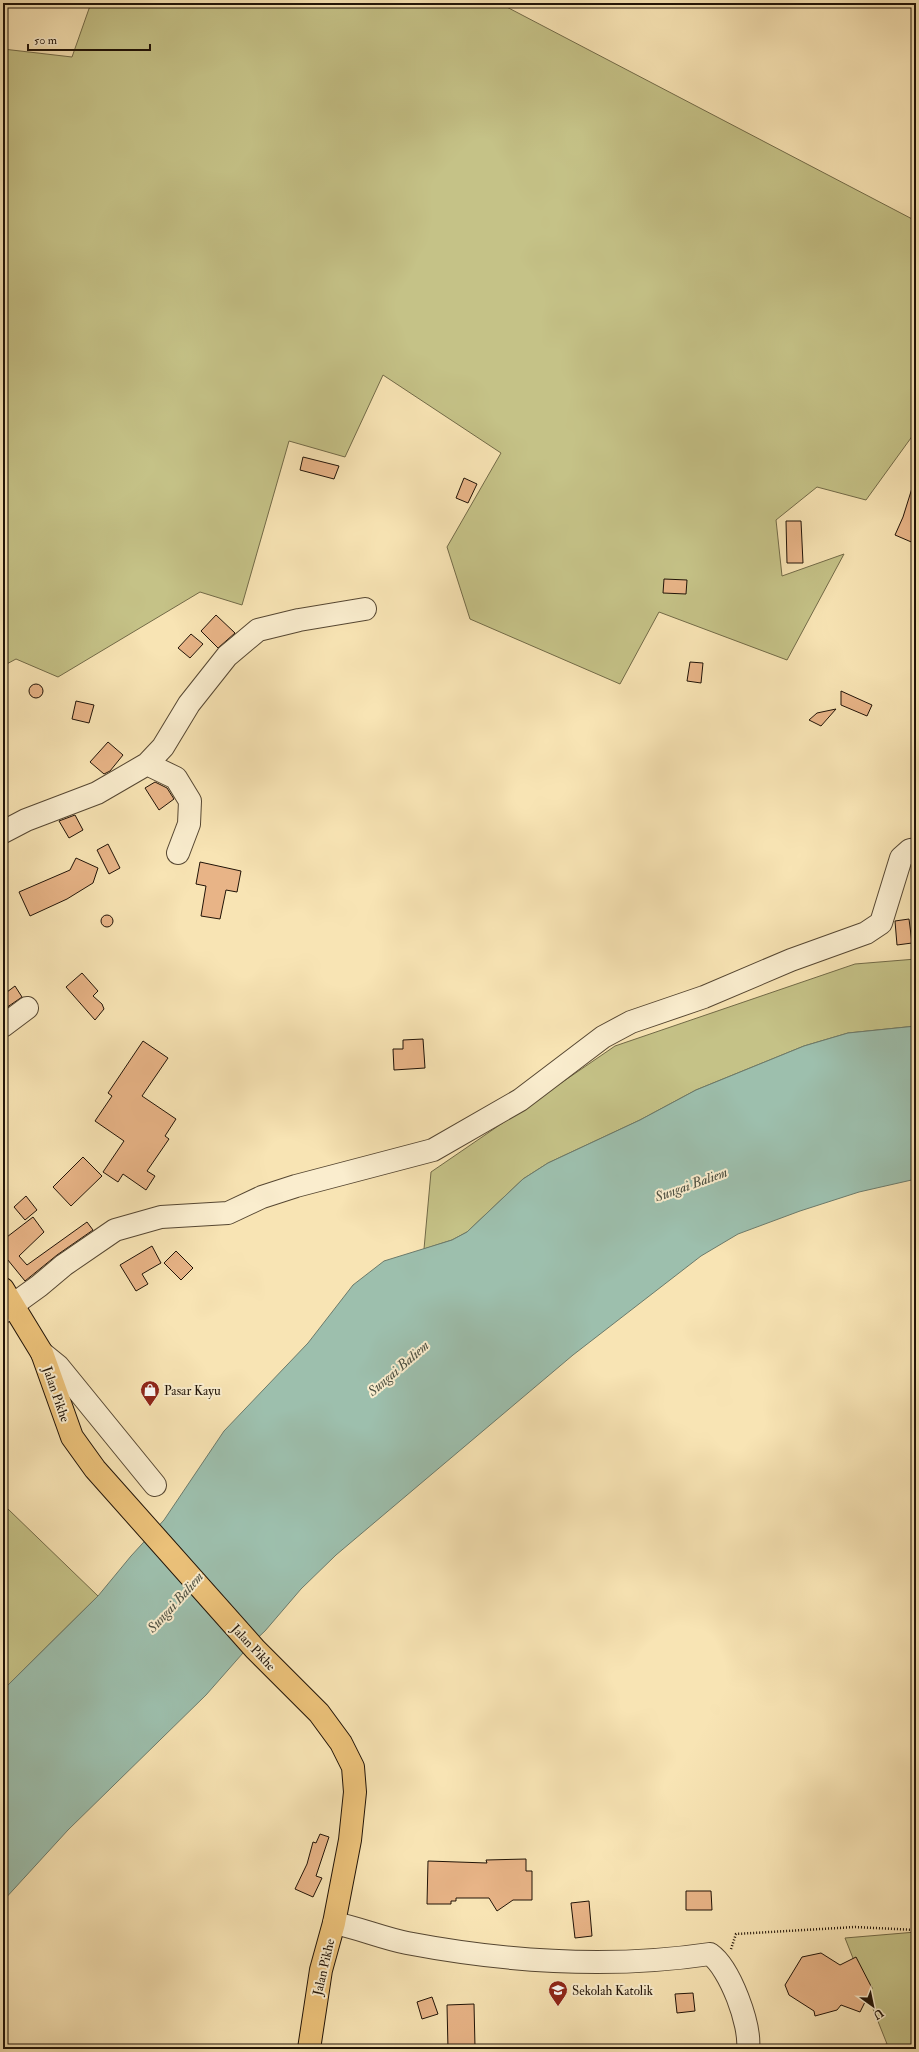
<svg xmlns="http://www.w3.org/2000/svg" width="919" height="2052" font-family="'IM FELL Double Pica',serif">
<rect width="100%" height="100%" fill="#f8e4b4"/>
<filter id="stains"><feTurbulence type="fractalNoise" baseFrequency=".005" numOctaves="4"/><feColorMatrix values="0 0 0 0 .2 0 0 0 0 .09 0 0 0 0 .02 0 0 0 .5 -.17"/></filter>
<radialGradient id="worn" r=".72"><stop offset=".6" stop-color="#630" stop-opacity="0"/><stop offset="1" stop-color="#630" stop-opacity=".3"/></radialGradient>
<path fill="#c5c287" stroke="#726a47" d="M91,3H499L916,221V431L866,500L817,487L776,520L782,576L844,554L787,660L659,612L620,684L470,619L447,547L501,453L383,375L345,457L289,441L242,605L200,592L58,677L16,659L3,666V49L72,57Z
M916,959V1026L848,1033L804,1046L696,1090L640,1120L548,1163L523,1179L467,1232L452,1240L424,1249L431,1172L615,1046L855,964Z
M8,1509L98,1596L3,1690V1515Z
M916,1932V2049H865L887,2044L845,1938Z"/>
<path fill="#9dbfad" stroke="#6b7a6b" d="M916,1026V1179L859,1192L800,1211L738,1234L701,1256L573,1355L336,1555L301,1589L265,1631L250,1645L206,1695L68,1830L3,1901V1690L98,1596L131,1556L164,1520L224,1431L308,1343L353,1285L384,1261L452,1240L467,1232L523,1179L548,1163L640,1120L696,1090L804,1046L848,1033Z"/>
<path fill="#e8b487" stroke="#201307" d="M303,457L339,466L334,479L300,470Z
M464,478L477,484L468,503L456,498Z
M913,485H916V544L895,535L903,517Z
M786,521H801L803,563H787Z
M664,579L687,580L686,594L663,593Z
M216,615L235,633L218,648L201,631Z
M191,634L203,644L190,658L178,648Z
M690,662L703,663L701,683L687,681Z
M29 691a7 7 0 1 1 14 0a7 7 0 1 1-14 0Z
M841,691L872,705L867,716L841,705Z
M76,701L94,705L89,723L72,719Z
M836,709L821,726L809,720L817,713Z
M108,742L123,755L110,771L104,774L90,762Z
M155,782L167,788L174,799L159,810L145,788Z
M75,815L83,830L69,838L59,821Z
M108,844L120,868L109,874L97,850Z
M76,858L98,868L93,883L67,899L30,916L19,892L70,870Z
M200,862L241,871L237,892L226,890L220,919L201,916L206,886L196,884Z
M101 921a6 6 0 1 1 12 0a6 6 0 1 1-12 0Z
M909,919L912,943L897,945L895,921Z
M82,973L98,991L93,996L102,1004L104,1009L95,1020L66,987Z
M15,986L22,997L3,1010V995Z
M423,1039L425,1068L394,1070L393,1049H403V1040Z
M143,1041L168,1058L142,1096L176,1119L165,1136L169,1139L147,1171L155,1176L146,1190L123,1174L118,1182L103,1172L124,1141L95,1121L112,1096L108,1093Z
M83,1157L102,1176L71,1206L53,1187Z
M26,1196L37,1210L25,1220L14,1207Z
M33,1217L44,1232L19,1256L27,1265L87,1222L93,1230L57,1255L25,1281L3,1254V1240Z
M152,1246L161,1263L142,1274L148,1284L136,1291L120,1265Z
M176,1251L193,1268L181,1280L164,1263Z
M320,1834L329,1837L316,1876L322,1878L313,1897L295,1889L307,1864L313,1842L316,1843Z
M526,1859V1871H532V1900H513L497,1911L489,1898H456V1901H451V1904H427L428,1861L487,1863L486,1860Z
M686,1891H711L712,1910H686Z
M589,1901L592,1936L575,1938L571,1903Z
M821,1953L840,1965L856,1957L872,1988L860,2012L841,2005L837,2010L815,2016L814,2011L789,1995L785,1985L802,1957Z
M693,1993L695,2011L677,2013L675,1994Z
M432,1997L438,2014L422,2019L417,2002Z
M474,2004L475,2047L448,2049L447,2005Z"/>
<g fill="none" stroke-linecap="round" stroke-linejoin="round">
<g stroke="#564732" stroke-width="24">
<path id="minor" d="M147,764L176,778L190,801L189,824L178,853
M3,832L26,820L97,793L147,764L163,747L189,704L227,656L258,630L299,620L365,609
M3,1026L27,1008
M3,1312L39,1286L64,1265L115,1230L161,1217L228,1213L262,1197L296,1186L433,1150L520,1100L603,1037L631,1022L704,997L791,960L866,933L881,923L901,858L910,850L916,849
M42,1353L58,1366L155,1485
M334,1923C359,1928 382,1938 407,1943C507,1962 609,1969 710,1954C730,1968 751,2025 748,2049"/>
</g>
<g stroke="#201307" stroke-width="24">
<path id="highway" d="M3,1289L42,1353L72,1437L95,1469L255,1649L319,1713L341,1743L353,1767L355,1792L350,1840L334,1923L321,1970L309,2049"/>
</g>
<path stroke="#201307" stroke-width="2.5" stroke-dasharray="1 2" stroke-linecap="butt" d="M731,1949L736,1934L855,1927L916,1930"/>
<use href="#minor" stroke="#faedce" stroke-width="22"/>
<use href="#highway" stroke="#ecc27a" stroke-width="22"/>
</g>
<defs>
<g id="shop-pin" transform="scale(1)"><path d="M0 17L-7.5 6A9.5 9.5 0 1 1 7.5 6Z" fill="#8f2418" stroke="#faedce"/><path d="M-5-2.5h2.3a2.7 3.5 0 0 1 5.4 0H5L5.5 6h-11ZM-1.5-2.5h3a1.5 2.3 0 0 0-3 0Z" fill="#fff"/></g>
<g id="school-pin" transform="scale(1)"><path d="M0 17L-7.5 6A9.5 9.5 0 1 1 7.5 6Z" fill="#8f2418" stroke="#faedce"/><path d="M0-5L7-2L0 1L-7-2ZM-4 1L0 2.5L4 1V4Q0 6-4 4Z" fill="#fff"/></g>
</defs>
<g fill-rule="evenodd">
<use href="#shop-pin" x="150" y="1390"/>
<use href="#school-pin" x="558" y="1990"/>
</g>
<g text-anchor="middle" stroke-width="4" stroke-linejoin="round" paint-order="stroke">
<g font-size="13" fill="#201307" stroke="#faedce" text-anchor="start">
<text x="164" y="1395">Pasar Kayu</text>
<text x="572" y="1995">Sekolah Katolik</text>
</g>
<g font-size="13" fill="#201307" stroke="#faedce">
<text transform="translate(57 1394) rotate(71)" y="5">Jalan Pikhe</text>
<text transform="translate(254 1647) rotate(47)" y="5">Jalan Pikhe</text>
<text transform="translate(323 1967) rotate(-77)" y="5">Jalan Pikhe</text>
</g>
<g font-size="14" font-style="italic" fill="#4c4f41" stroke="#faedce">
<text transform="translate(691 1184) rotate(-20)" y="5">Sungai Baliem</text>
<text transform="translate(398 1368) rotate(-41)" y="5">Sungai Baliem</text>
<text transform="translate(175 1602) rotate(-48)" y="5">Sungai Baliem</text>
</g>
</g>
<rect width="919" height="2052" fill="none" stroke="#f8e4b4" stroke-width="16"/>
<rect x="4" y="4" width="911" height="2044" fill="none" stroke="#201307" stroke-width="2"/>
<rect x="8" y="8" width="903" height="2036" fill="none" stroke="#201307"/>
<g transform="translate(873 2006) rotate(147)" stroke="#faedce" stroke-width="3" paint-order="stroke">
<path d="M0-3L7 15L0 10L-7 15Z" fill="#201307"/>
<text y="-6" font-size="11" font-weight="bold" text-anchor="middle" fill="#201307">U</text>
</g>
<path d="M28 44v6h122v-6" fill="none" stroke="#201307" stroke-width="2"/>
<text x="34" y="44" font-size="12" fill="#201307" stroke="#faedce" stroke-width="3" paint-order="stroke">50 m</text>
<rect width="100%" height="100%" filter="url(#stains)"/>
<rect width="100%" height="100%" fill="url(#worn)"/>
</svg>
